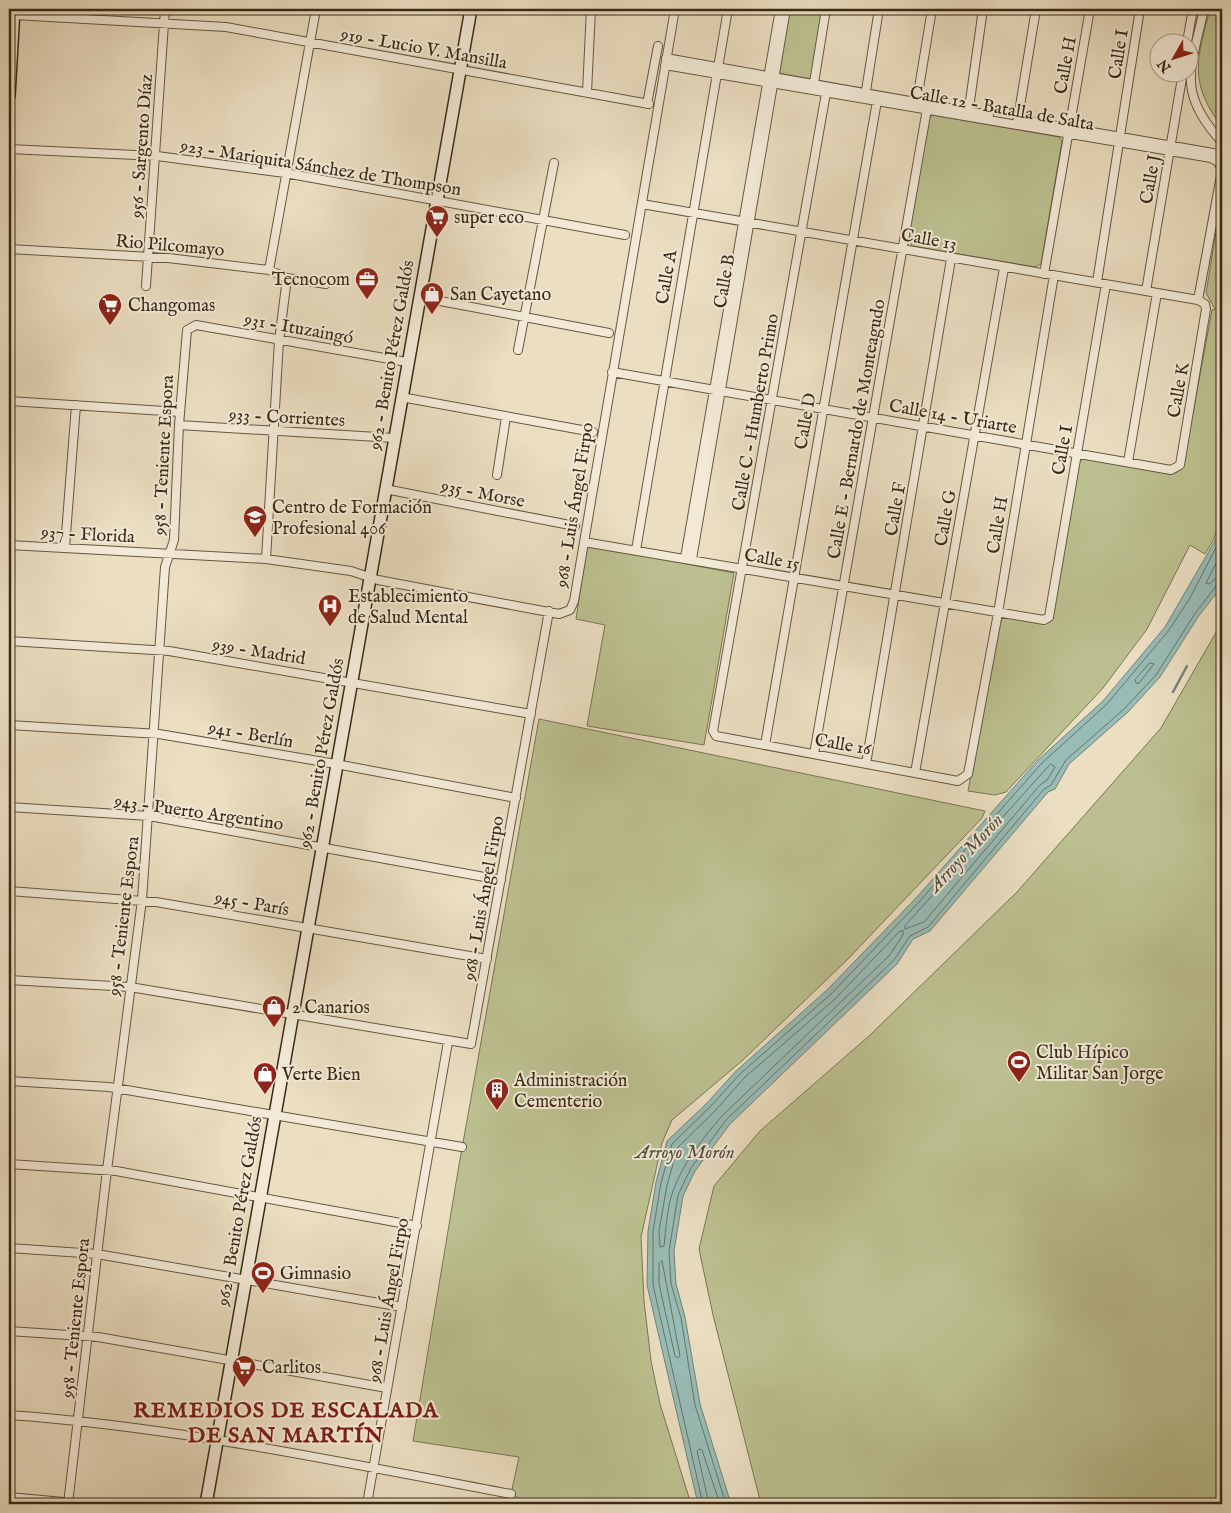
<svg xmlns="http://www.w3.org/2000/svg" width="1231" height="1513" font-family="'IM FELL English',serif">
<rect width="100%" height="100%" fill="#ebdec1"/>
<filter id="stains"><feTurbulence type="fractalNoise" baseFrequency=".004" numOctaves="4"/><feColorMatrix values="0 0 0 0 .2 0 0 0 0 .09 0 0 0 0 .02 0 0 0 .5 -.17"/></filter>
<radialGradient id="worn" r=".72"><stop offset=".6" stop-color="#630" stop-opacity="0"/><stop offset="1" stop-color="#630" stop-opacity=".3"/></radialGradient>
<path fill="#bcc090" stroke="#7a7553" d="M786,9H826L814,84L774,77Z
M1210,9H1222V127C1188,82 1197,59 1210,9Z
M933,115L1059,137L1062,141L1041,264L1035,267L912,246L908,239L929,118Z
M1222,195V510L1214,539L1205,554L1190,545L1147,629L1103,688L1006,792L995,795L968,791L1001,616L1044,624L1050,619L1080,461L1085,457L1176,473L1183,467L1212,310L1215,309L1206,293Z
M587,545L734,573L704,745L587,726L605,625L576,619Z
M1222,622V1504H761L713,1315L699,1249L714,1186L760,1131L869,1036L1017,892L1161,728Z
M539,719L985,811L982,818L847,960L743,1060L672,1120L662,1143L641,1237L644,1301L651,1361L660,1404L691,1504H531L511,1494L519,1457L413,1441L459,1165Z"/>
<path fill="#98bcb6" stroke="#728276" d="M1222,518V586L1198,617L1160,677L1128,712L1069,764L1055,789L1048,792L930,931L913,939L897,964L730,1124L695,1171L683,1196L674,1251L676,1284L685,1317L700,1404L731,1504H698L647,1285L648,1231L656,1182L667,1141L706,1104L736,1071L827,990L916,898L1038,760L1103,701L1165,627L1216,539Z"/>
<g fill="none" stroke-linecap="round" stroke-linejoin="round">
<path stroke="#687366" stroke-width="1" d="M1222,551L1206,583L1209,584L1215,579L1222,578
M1150,663L1154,664L1139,683H1136L1135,680Z
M1051,764L1055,767L1047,780L1040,785L924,922L905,929V926Z
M903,931V935L889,956L722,1116C703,1138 683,1163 673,1191C667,1208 666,1228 664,1246L660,1247L659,1231L667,1185L678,1147L714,1112L744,1078L835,999L899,932Z
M662,1261L680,1356L678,1358L675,1356L659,1284V1264Z
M703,1504L653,1285V1231L661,1183L672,1144L710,1107L740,1074L831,994L919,902L1042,763L1107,704L1169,630L1190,598L1222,536
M709,1504L697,1451L699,1449L702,1450L720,1504
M726,1504L695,1405L681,1318L671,1284L669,1251L678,1195L691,1168L726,1120L894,960L910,936L928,927L1044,789L1051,785L1066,760L1124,709L1156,675L1194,615L1216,586L1222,584"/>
<path stroke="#728276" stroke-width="2.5" d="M1173,692L1187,666"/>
<g stroke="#665741" stroke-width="10">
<path id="minor" d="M1204,9C1191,69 1176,92 1222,142
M14,15L226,27L649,104
M1187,42L1193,9
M666,58L989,115
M665,65L1211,158L1218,162L1222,170V165
M813,89L826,9
M587,92L591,9
M826,93L713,731L716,736L958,781L968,774L998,613L1054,275
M865,97L879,9
M647,104L658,46
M916,106L932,9
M968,115L983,9
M1023,120L1213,153L1217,154L1222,163
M1017,124L1036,9
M9,149L157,156L285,173L625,235
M9,249L168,258L269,270L287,278L326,284
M269,270L316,9
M1044,274L1090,9
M1097,282L1140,9
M146,286L165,9
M1146,291L1183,72
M419,297L609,333
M1198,300L1222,170
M518,350L554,163
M612,372L1171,470L1180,465L1206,309L1205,304L1198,300L642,204
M401,397L593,432
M9,401L180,412
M179,425L394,438
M1128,462L1157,293
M497,475L506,417
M385,489L575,526
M584,542L1044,620L1049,617L1106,284
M9,545L266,559L351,571L378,580L559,614L570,610L574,601L675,9
M65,547L76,405
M636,550L728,9
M685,558L780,9
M266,559L279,341L287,278
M692,559L786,9
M9,641L169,651L531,714
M9,725L159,734L336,764L516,798
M765,745L877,101
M814,754L927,109
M866,764L951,259
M915,773L1004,268
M9,807L149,816L501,880
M9,891L156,902L487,959
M9,980L130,987L471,1044L549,611
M9,1081L109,1087L462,1147
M9,1164L116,1171L417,1226
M9,1248L97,1254L402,1307
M9,1331L98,1337L387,1388
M9,1415C178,1427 345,1463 511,1494
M9,1497L85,1504
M68,1504L107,1170L142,900L165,567L174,540L179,425L187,330L196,325L407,362
M367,1504L448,1042"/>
</g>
<g stroke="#392a16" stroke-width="14">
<path id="secondary" d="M9,96L14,9
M206,1504L471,9"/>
</g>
<use href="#minor" stroke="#f2ead7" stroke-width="8"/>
<use href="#secondary" stroke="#f2ead7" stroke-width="11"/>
</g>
<defs>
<g id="supermarket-pin" transform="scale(1.25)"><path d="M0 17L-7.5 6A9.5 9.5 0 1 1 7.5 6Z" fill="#8f2418" stroke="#f2ead7"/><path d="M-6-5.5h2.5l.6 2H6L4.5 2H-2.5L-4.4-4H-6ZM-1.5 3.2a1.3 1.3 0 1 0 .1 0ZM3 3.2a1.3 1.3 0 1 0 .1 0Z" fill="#fff"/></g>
<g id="office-pin" transform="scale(1.25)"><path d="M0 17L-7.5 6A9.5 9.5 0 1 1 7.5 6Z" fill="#8f2418" stroke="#f2ead7"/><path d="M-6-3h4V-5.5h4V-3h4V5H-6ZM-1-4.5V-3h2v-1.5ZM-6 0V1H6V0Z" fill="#fff"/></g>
<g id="shop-pin" transform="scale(1.25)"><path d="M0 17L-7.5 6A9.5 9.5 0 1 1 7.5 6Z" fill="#8f2418" stroke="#f2ead7"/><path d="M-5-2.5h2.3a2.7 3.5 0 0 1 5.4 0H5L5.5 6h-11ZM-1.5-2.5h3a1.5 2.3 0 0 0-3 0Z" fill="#fff"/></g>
<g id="university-pin" transform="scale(1.25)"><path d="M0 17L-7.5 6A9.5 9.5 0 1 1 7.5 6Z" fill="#8f2418" stroke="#f2ead7"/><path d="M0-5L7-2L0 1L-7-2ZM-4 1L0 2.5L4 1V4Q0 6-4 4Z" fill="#fff"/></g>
<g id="hospital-pin" transform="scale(1.25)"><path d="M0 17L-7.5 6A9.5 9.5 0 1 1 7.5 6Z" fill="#8f2418" stroke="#f2ead7"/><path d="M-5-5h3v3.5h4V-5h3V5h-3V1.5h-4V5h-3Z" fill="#fff"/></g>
<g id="stadium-pin" transform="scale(1.25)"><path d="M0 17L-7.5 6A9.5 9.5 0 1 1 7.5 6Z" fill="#8f2418" stroke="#f2ead7"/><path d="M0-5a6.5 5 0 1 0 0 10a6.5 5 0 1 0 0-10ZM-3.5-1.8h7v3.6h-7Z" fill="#fff"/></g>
<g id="building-pin" transform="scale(1.25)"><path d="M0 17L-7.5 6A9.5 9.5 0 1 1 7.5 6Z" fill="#8f2418" stroke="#f2ead7"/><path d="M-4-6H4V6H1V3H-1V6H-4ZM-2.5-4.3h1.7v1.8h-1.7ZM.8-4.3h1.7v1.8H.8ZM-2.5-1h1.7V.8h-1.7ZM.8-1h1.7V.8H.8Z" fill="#fff"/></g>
</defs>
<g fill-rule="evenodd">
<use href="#supermarket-pin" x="437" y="217"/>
<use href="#office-pin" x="367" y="279"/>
<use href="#shop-pin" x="432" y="294"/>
<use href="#supermarket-pin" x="110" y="305"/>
<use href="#university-pin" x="255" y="517"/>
<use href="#hospital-pin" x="330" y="606"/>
<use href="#shop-pin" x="274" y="1007"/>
<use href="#stadium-pin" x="1019" y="1062"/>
<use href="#shop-pin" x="265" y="1074"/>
<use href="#building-pin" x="497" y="1090"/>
<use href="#stadium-pin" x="263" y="1273"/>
<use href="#supermarket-pin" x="244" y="1367"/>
</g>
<g text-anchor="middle" stroke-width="4" stroke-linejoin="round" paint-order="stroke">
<g font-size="18" fill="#392a16" stroke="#f2ead7">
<text transform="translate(424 48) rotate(10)" y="6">919 - Lucio V. Mansilla</text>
<text transform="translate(1118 54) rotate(-81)" y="6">Calle I</text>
<text transform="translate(1065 65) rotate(-80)" y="6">Calle H</text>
<text transform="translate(1002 108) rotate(10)" y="6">Calle 12 - Batalla de Salta</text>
<text transform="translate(141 146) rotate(-86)" y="6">956 - Sargento Díaz</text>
<text transform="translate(321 167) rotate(9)" y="6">923 - Mariquita Sánchez de Thompson</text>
<text transform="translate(1150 179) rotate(-80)" y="6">Calle J</text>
<text transform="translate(929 239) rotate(10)" y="6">Calle 13</text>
<text transform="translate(170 245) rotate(5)" y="6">Rio Pilcomayo</text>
<text transform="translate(666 277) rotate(-80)" y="6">Calle A</text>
<text transform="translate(724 281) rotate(-80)" y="6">Calle B</text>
<text transform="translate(299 328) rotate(10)" y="6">931 - Ituzaingó</text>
<text transform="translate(391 355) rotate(-80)" y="6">962 - Benito Pérez Galdós</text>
<text transform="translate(1178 390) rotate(-80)" y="6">Calle K</text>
<text transform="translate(755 412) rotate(-80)" y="6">Calle C - Humberto Primo</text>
<text transform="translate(953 416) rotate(10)" y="6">Calle 14 - Uriarte</text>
<text transform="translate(287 417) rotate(3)" y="6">933 - Corrientes</text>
<text transform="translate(805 421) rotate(-80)" y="6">Calle D</text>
<text transform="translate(856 429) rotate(-80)" y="6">Calle E - Bernardo de Monteagudo</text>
<text transform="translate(1062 450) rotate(-80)" y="6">Calle I</text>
<text transform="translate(163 455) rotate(-87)" y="6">958 - Teniente Espora</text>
<text transform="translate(483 493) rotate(11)" y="6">935 - Morse</text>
<text transform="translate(574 505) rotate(-81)" y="6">968 - Luis Ángel Firpo</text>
<text transform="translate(895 509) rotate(-80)" y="6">Calle F</text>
<text transform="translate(945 518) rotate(-80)" y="6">Calle G</text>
<text transform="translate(997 525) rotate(-81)" y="6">Calle H</text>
<text transform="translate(88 534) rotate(3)" y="6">937 - Florida</text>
<text transform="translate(772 559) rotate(10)" y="6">Calle 15</text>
<text transform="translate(259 651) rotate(9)" y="6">939 - Madrid</text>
<text transform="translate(251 734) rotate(10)" y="6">941 - Berlín</text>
<text transform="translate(843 744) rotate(10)" y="6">Calle 16</text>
<text transform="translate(321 753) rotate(-80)" y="6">962 - Benito Pérez Galdós</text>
<text transform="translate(199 812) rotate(8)" y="6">943 - Puerto Argentino</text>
<text transform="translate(483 898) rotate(-80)" y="6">968 - Luis Ángel Firpo</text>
<text transform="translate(252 903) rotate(10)" y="6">945 - París</text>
<text transform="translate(123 916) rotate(-83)" y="6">958 - Teniente Espora</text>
<text transform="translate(239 1211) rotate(-80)" y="6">962 - Benito Pérez Galdós</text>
<text transform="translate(388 1300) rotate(-80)" y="6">968 - Luis Ángel Firpo</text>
<text transform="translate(75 1318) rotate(-84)" y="6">958 - Teniente Espora</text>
</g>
<g font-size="18" fill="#392a16" stroke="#f2ead7" text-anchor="start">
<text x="454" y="223">super eco</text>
<text x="350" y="285" text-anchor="end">Tecnocom</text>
<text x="450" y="300">San Cayetano</text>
<text x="128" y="311">Changomas</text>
<text x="272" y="513">Centro de Formación<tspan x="272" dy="21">Profesional 406</tspan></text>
<text x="348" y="602">Establecimiento<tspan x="348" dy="21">de Salud Mental</tspan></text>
<text x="292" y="1013">2 Canarios</text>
<text x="1036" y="1058">Club Hípico<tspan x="1036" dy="21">Militar San Jorge</tspan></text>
<text x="282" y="1080">Verte Bien</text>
<text x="514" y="1086">Administración<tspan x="514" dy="21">Cementerio</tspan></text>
<text x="280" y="1279">Gimnasio</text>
<text x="262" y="1373">Carlitos</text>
</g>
<g font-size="19" font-style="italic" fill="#514e3e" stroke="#f2ead7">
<text transform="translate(965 852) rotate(-47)" y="7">Arroyo Morón</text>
<text x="685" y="1158">Arroyo Morón</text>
</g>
<g font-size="22" font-weight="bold" letter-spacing="1" fill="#7a1f14" stroke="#f2ead7">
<text x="286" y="1417">REMEDIOS DE ESCALADA<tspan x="286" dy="25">DE SAN MARTÍN</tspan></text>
</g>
</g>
<rect width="1231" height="1513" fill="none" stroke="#ebdec1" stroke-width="30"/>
<rect x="10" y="10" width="1211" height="1493" fill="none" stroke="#392a16" stroke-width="2.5"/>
<rect x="15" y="15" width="1201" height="1483" fill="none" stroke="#392a16"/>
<g transform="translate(1174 58) rotate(231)"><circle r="24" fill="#f2ead7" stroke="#a89d8a"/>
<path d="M0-4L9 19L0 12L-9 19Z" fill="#8f2418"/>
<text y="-8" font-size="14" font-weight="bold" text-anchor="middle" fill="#392a16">N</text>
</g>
<rect width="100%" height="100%" filter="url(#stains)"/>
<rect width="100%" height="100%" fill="url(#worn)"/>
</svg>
